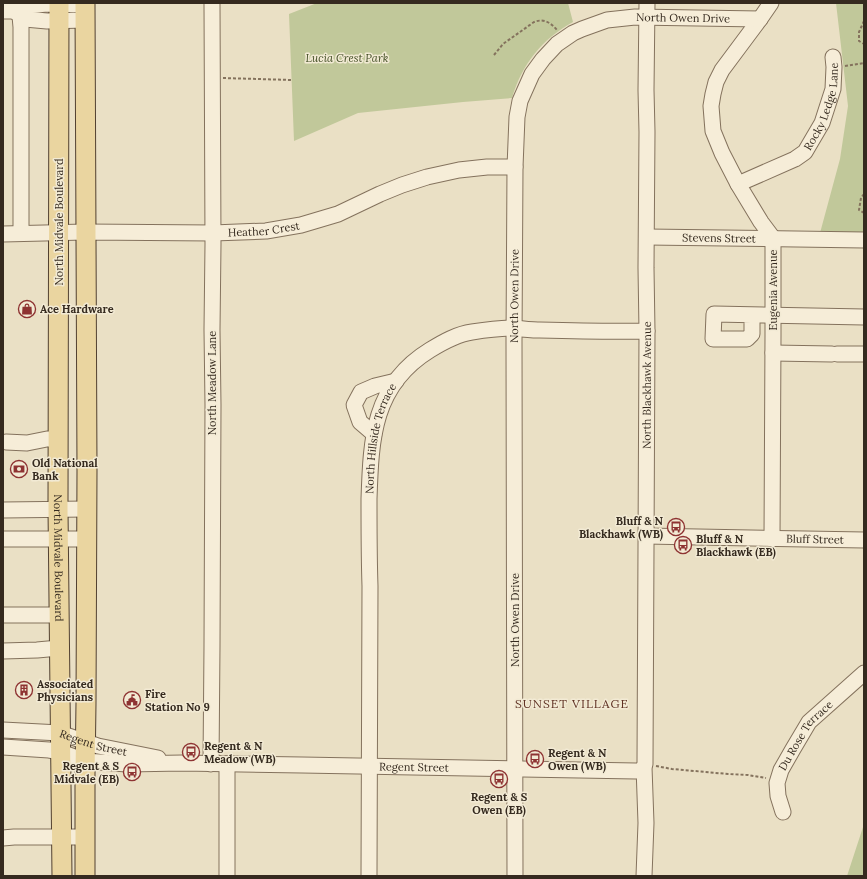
<svg xmlns="http://www.w3.org/2000/svg" width="867" height="879" font-family="Lora,serif">
<rect width="100%" height="100%" fill="#eae0c5"/>
<path fill="#c1c89a" d="M317,3H568L573,22C542,39 522,64 512,98L463,102L358,113L294,141L289,14Z
M836,3H864V235L820,233L840,159L848,106Z
M864,824V876H847Z"/>
<g fill="none" stroke-linecap="round" stroke-linejoin="round">
<g stroke="#84725d" stroke-width="17">
<g id="minor">
<path d="M21,3L20,16L21,27V233"/>
<path d="M771,3L760,19L722,70L716,82L713,94L711,106L713,131L722,153L738,184L761,222L773,238V335L772,539"/>
<path d="M3,11H13L26,6L47,4L85,5"/>
<path d="M14,11L25,19L47,21L85,20"/>
<path id="s1" d="M738,184L795,159L805,152L822,123L833,89L834,67L833,57"/>
<path id="s2" d="M3,234L85,232L213,233L266,231L301,225L338,214L380,194L402,185L427,177L459,170L487,167H515"/>
<path id="s3" d="M647,237L864,240"/>
<path d="M752,315V334L747,339H713L714,314L864,317"/>
<path d="M773,353L832,354"/>
<path d="M837,354H864"/>
<path d="M374,434L360,422L354,405L361,392L375,386L396,381"/>
<path d="M6,442L27,443L47,439H58"/>
<path d="M3,510L87,509"/>
<path id="s4" d="M646,536L864,540"/>
<path d="M3,539H86"/>
<path d="M3,615H59"/>
<path d="M3,651L37,650L59,648"/>
<path id="s5" d="M3,730L60,733L98,746L158,758"/>
<path id="s6" d="M3,747L49,750L61,752L85,761L127,764L182,763L302,765L636,771L641,770L644,767"/>
<path d="M211,764L212,646L213,405L212,330L213,244L212,3"/>
<path d="M227,764V876"/>
<path id="s7" d="M783,812L778,796L777,783L781,770L793,749L809,722L864,673"/>
<path d="M3,838L14,837H85"/>
<path id="s8" d="M369,876L370,586C369,557 369,528 369,499C371,438 373,385 430,350C443,342 457,334 472,332C485,330 500,328 514,328C522,329 530,330 538,330C575,331 611,332 647,331"/>
<path id="s9" d="M515,876L514,341L515,167L517,117L520,101L532,74L543,59L557,44L573,33L582,29L607,20L635,17L760,19"/>
<path id="s10" d="M644,876L646,823L644,767L645,764L647,331L646,268L647,132L646,90L647,3"/>
</g>
</g>
<g stroke="#524131" stroke-width="21">
<g id="major">
<path id="s11" d="M59,3L58,509L62,876"/>
<path d="M85,876V775L86,703L87,470L85,3"/>
</g>
</g>
<path stroke="#84725d" stroke-width="2" stroke-dasharray="3 2" stroke-linecap="butt" d="M864,21L859,32V41L864,44
M494,55L503,44L534,22C544,18 551,23 557,30
M845,66L864,63
M223,78L292,80
M864,194L861,198L859,210L864,213
M37,694H46
M656,766L672,769L728,774L748,775L766,778"/>
<use href="#minor" stroke="#f6edd8" stroke-width="15"/>
<use href="#major" stroke="#ead5a0" stroke-width="19"/>
</g>
<defs>
<g id="shop-ring" transform="scale(0.9)"><circle r="9.5" fill="#f2ead4" stroke="#8e3332" stroke-width="1.5"/><path d="M-5-2.5h2.3a2.7 3.5 0 0 1 5.4 0H5L5.5 6h-11ZM-1.5-2.5h3a1.5 2.3 0 0 0-3 0Z" fill="#8e3332"/></g>
<g id="bank-ring" transform="scale(0.9)"><circle r="9.5" fill="#f2ead4" stroke="#8e3332" stroke-width="1.5"/><path d="M-6-4H6V4H-6ZM0-2.3a2.3 2.3 0 1 0 0 4.6a2.3 2.3 0 1 0 0-4.6Z" fill="#8e3332"/></g>
<g id="bus-ring" transform="scale(0.9)"><circle r="9.5" fill="#f2ead4" stroke="#8e3332" stroke-width="1.5"/><path d="M-5-6H5V4H4V6H2V4H-2V6H-4V4H-5ZM-3.5-4V0h7V-4ZM-3.5 1.2v1.5H-2V1.2ZM2 1.2v1.5H3.5V1.2Z" fill="#8e3332"/></g>
<g id="building-ring" transform="scale(0.9)"><circle r="9.5" fill="#f2ead4" stroke="#8e3332" stroke-width="1.5"/><path d="M-4-6H4V6H1V3H-1V6H-4ZM-2.5-4.3h1.7v1.8h-1.7ZM.8-4.3h1.7v1.8H.8ZM-2.5-1h1.7V.8h-1.7ZM.8-1h1.7V.8H.8Z" fill="#8e3332"/></g>
<g id="civic-ring" transform="scale(0.9)"><circle r="9.5" fill="#f2ead4" stroke="#8e3332" stroke-width="1.5"/><path d="M-.6-6.5H3V-4.5H.6V-3L4-1V1h2V6H-6V1h2V-1L-.6-3ZM-1.2 2.5V6h2.4V2.5Z" fill="#8e3332"/></g>
</defs>
<g fill-rule="evenodd">
<use href="#shop-ring" x="27" y="309"/>
<use href="#bank-ring" x="19" y="469"/>
<use href="#bus-ring" x="676" y="527"/>
<use href="#bus-ring" x="683" y="545"/>
<use href="#building-ring" x="24" y="690"/>
<use href="#civic-ring" x="132" y="700"/>
<use href="#bus-ring" x="191" y="752"/>
<use href="#bus-ring" x="535" y="759"/>
<use href="#bus-ring" x="132" y="772"/>
<use href="#bus-ring" x="499" y="779"/>
</g>
<g text-anchor="middle" stroke-width="3" stroke-linejoin="round" paint-order="stroke">
<g font-size="11" fill="#352a1f" stroke="#f2ead4">
<text dy="4" stroke="none"><textPath href="#s9" startOffset="976">North Owen Drive</textPath></text>
<text dy="4" stroke="none"><textPath href="#s1" startOffset="124">Rocky Ledge Lane</textPath></text>
<text transform="translate(59 222) rotate(-90)" y="4">North Midvale Boulevard</text>
<text dy="4" stroke="none"><textPath href="#s2" startOffset="261">Heather Crest</textPath></text>
<text dy="4" stroke="none"><textPath href="#s3" startOffset="72">Stevens Street</textPath></text>
<text transform="translate(773 290) rotate(-90)" y="4">Eugenia Avenue</text>
<text dy="4" stroke="none"><textPath href="#s9" startOffset="580">North Owen Drive</textPath></text>
<text transform="translate(212 383) rotate(-90)" y="4">North Meadow Lane</text>
<text dy="4" stroke="none"><textPath href="#s10" startOffset="491">North Blackhawk Avenue</textPath></text>
<text dy="4" stroke="none"><textPath href="#s8" startOffset="439">North Hillside Terrace</textPath></text>
<text dy="4" stroke="none"><textPath href="#s4" startOffset="169">Bluff Street</textPath></text>
<text dy="4" stroke="none"><textPath href="#s11" startOffset="555">North Midvale Boulevard</textPath></text>
<text transform="translate(515 620) rotate(-90)" y="4">North Owen Drive</text>
<text dy="4" stroke="none"><textPath href="#s7" startOffset="86">Du Rose Terrace</textPath></text>
<text dy="4" stroke="none"><textPath href="#s5" startOffset="92">Regent Street</textPath></text>
<text dy="4" stroke="none"><textPath href="#s6" startOffset="413">Regent Street</textPath></text>
</g>
<g font-size="11" font-style="italic" fill="#455028" stroke="#f2ead4">
<text x="347" y="62">Lucia Crest Park</text>
</g>
<g font-size="11" font-weight="bold" fill="#352a1f" stroke="#f2ead4" text-anchor="start">
<text x="40" y="313">Ace Hardware</text>
<text x="32" y="467">Old National<tspan x="32" dy="13">Bank</tspan></text>
<text x="663" y="525" text-anchor="end">Bluff &amp; N<tspan x="663" dy="13">Blackhawk (WB)</tspan></text>
<text x="696" y="543">Bluff &amp; N<tspan x="696" dy="13">Blackhawk (EB)</tspan></text>
<text x="37" y="688">Associated<tspan x="37" dy="13">Physicians</tspan></text>
<text x="145" y="698">Fire<tspan x="145" dy="13">Station No 9</tspan></text>
<text x="204" y="750">Regent &amp; N<tspan x="204" dy="13">Meadow (WB)</tspan></text>
<text x="548" y="757">Regent &amp; N<tspan x="548" dy="13">Owen (WB)</tspan></text>
<text x="119" y="770" text-anchor="end">Regent &amp; S<tspan x="119" dy="13">Midvale (EB)</tspan></text>
<text x="499" y="801" text-anchor="middle">Regent &amp; S<tspan x="499" dy="13">Owen (EB)</tspan></text>
</g>
<g font-size="12" letter-spacing="1" fill="#5e3022" stroke="#f2ead4">
<text x="572" y="708">SUNSET VILLAGE</text>
</g>
</g>
<rect width="867" height="879" fill="none" stroke="#352a1f" stroke-width="8"/>
</svg>
